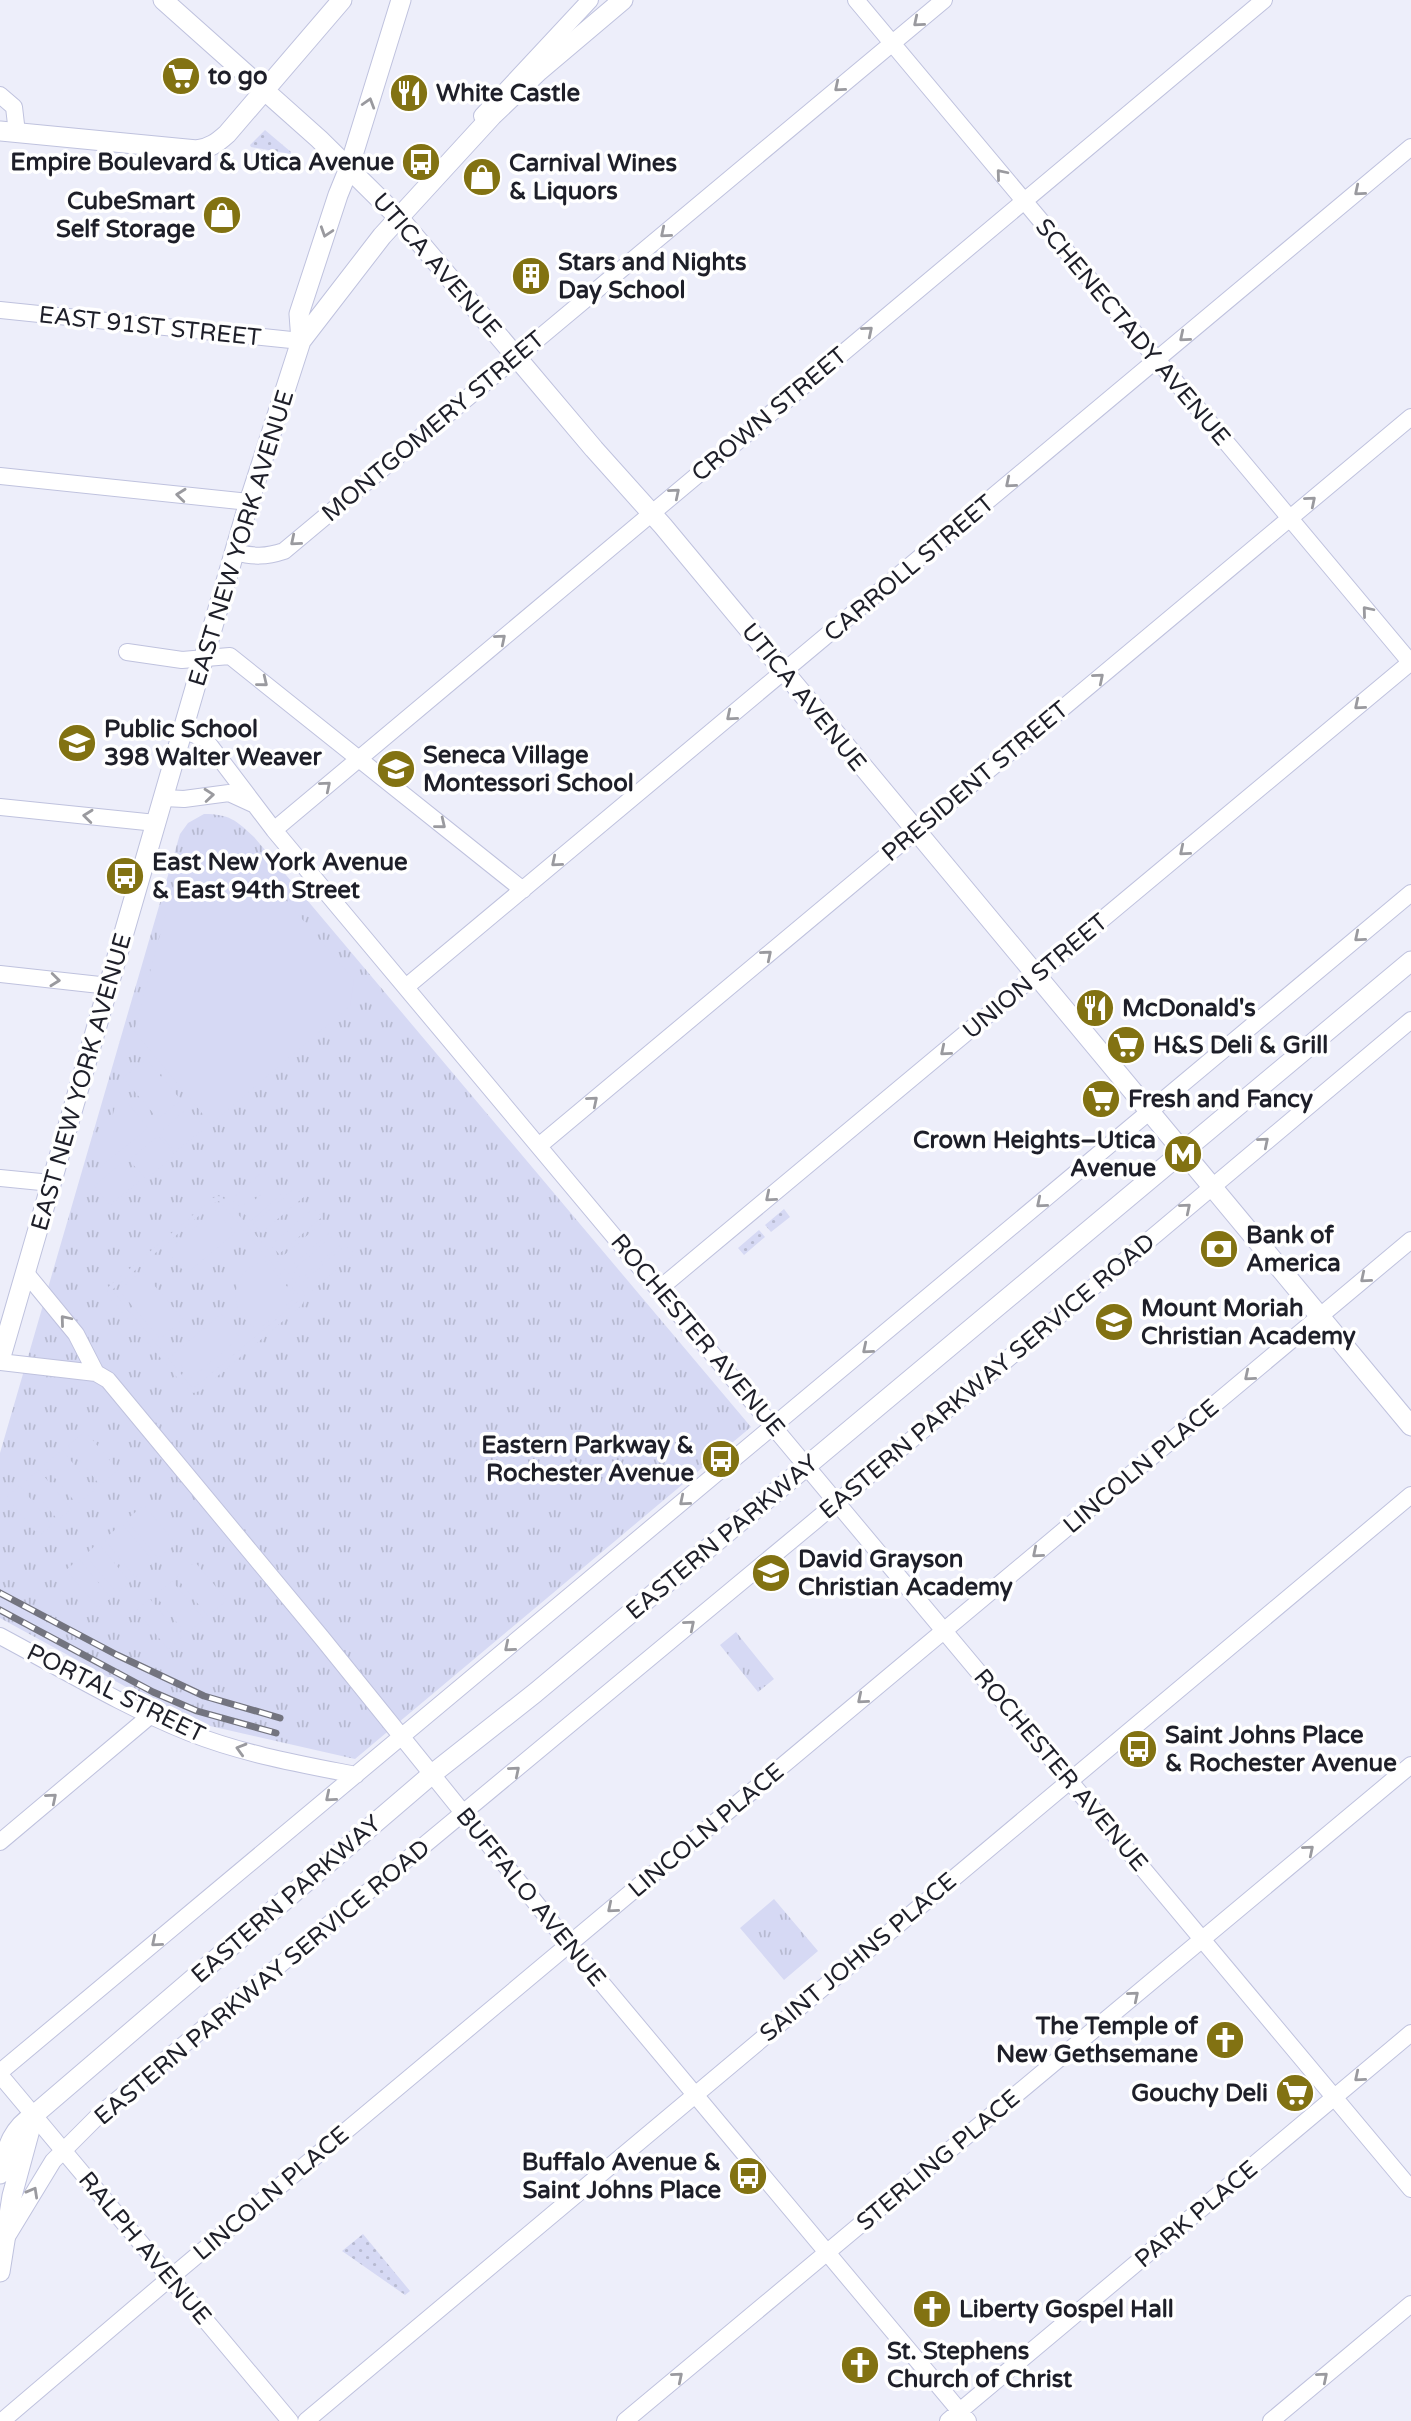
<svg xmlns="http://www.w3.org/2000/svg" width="1411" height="2421" font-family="'Varela Round',sans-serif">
<defs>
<pattern id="grass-tufts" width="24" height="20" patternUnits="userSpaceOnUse" patternTransform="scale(1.75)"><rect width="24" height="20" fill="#d6d9f4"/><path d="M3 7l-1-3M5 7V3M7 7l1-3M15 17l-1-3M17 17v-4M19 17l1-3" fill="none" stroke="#b7bad1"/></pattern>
<pattern id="garden-dots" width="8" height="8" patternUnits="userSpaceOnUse" patternTransform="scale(1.75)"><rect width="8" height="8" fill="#d6d9f4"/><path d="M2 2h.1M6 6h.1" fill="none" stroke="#b7bad1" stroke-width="1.8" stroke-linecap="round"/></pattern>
</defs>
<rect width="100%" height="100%" fill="#edeefa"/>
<path fill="url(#grass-tufts)" d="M204,814C229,814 236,820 254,837L751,1427L355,1759L210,1726L161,1706L0,1618V1453L180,834L188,823Z
M736,1632L774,1679L758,1692L720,1645Z
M774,1899L818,1951L784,1980L740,1928Z"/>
<path fill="url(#garden-dots)" d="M265,130L291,152V154L251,147L250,145Z
M784,1209L790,1217L771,1232L765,1225Z
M759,1230L765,1237L744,1255L738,1248Z
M363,2234L410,2291L405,2295L342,2251Z"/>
<path fill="#d6d9f4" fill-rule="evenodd" d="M209,836H221L238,844L354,980L350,1006L211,1124L134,1031L179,865L191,846Z
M146,1059L181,1100L158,1119L123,1078Z
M119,1092L148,1128L98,1169Z
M188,1108L205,1128L175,1152L159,1133Z
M158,1136L175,1155L146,1179L129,1160Z
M124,1161L140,1181L110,1205L94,1186Z
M263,1171L282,1193L251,1221L242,1211L265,1191L262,1189L240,1208L232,1199Z
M296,1187L305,1196L261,1233L253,1224Z
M219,1196L226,1200L303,1291L305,1299L302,1305L200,1391L193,1393L186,1388L108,1296L107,1288L213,1198ZM219,1201L300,1297L298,1301L195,1387L191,1386L112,1290L214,1203Z
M314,1208L322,1217L279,1254L271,1245Z
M215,1210L235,1233L186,1274L167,1251Z
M325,1220L333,1230L290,1267L282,1257Z
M336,1233L344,1242L301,1279L293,1270Z
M346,1245L354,1254L311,1292L303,1282Z
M265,1261L296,1297L259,1329C226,1314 228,1270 265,1261Z
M142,1271L183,1319L160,1339L119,1290Z
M221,1314L240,1337L192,1378L172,1355Z
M85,1431L118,1470L100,1485L68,1446Z
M62,1450L95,1490L77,1504L44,1465Z
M39,1470L71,1509L58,1520L25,1481Z
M20,1486L52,1525L39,1536L6,1497Z
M144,1505L176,1544L158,1558L126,1520Z
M122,1524L154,1562L135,1577L104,1539Z
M98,1543L130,1582L117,1593L85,1555Z
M79,1559L111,1598L98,1608L66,1570Z
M195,1562L227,1600L208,1616L176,1577Z
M172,1581L204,1619L186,1634L155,1595Z
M150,1599L182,1638L168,1649L136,1610Z"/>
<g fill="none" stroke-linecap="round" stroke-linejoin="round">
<g stroke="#bfc2de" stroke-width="18">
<path id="minor" d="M856,0L1411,663
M0,95L14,107L17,133
M482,116L590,0
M0,310L301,341
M0,476L249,502
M235,552C253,557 266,557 284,551L944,0
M127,652L182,660L230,656L523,890
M183,730L205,739L274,830L1411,2189
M164,798L184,799L229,793L253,804
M0,807L156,823
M274,830L1264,0
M0,974L109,986
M406,987L1411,147
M540,1145L1411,417
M0,1178L51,1183
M25,1272L76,1334L96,1373
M659,1289L1411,662
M0,1362L96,1373L108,1380L322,1638L569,1944L968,2421
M0,1636C62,1669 125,1707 190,1733C243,1754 300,1764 356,1775
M0,1842L151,1715
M0,2072L1411,893
M0,2075L290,2421
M8,2235L53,2161L99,2115L816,1520L1411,1020
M2,2421L170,2278L1411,1240
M306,2421L1411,1495
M625,2421L1411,1765
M948,2421L1411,2033
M1271,2421L1411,2304"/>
</g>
<g stroke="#bfc2de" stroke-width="21">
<path id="major" d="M163,0L319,139L399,218L594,449L663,526L1411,1426
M0,131L197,150C210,148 217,143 227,134L342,0
M301,341L382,236L492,116L539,71L623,0
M0,1360L249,502L301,341L299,314L338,195L349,168L401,0
M0,2174C7,2149 11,2129 34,2115L431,1775L535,1693L1411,961
M0,2272L12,2196L34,2115"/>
</g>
<use href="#minor" stroke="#fff" stroke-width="16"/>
<use href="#major" stroke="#fff" stroke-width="19"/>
<g stroke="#73747f" stroke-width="7">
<path id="rail" d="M0,1593L117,1655L204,1696L280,1718
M0,1610L153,1692L197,1711L276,1733"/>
</g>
<use href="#rail" stroke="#fff" stroke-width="4.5" stroke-dasharray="13" stroke-linecap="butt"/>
</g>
<defs><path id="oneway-chevron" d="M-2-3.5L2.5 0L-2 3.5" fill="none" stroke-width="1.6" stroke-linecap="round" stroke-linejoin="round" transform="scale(1.75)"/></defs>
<g stroke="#9a9a9f">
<use href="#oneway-chevron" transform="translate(918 22) rotate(140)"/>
<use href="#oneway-chevron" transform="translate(839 87) rotate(140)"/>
<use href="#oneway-chevron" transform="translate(369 103) rotate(-73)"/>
<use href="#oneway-chevron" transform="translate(1001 174) rotate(-130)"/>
<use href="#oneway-chevron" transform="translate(1359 191) rotate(140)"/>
<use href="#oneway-chevron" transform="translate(326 232) rotate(108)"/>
<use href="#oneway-chevron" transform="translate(665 233) rotate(140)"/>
<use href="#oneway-chevron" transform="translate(868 331) rotate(-40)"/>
<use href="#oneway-chevron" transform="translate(1184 337) rotate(140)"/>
<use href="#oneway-chevron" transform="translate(1010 483) rotate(140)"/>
<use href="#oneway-chevron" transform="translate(675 493) rotate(-40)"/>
<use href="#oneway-chevron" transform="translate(181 495) rotate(-174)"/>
<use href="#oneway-chevron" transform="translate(1311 501) rotate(-40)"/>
<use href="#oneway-chevron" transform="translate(295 541) rotate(140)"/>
<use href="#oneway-chevron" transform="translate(1367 611) rotate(-130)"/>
<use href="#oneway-chevron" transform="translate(501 639) rotate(-40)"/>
<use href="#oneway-chevron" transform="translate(1099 678) rotate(-40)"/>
<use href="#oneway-chevron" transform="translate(263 682) rotate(39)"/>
<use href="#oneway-chevron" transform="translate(1359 705) rotate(140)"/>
<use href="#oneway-chevron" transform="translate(731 716) rotate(140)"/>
<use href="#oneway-chevron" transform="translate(326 786) rotate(-40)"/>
<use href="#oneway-chevron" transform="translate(209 795) rotate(-5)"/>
<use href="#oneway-chevron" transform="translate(88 816) rotate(-174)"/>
<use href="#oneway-chevron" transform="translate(441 824) rotate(39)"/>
<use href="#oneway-chevron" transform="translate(1184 851) rotate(140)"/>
<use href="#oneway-chevron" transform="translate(556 862) rotate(140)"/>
<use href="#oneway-chevron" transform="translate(1359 937) rotate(140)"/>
<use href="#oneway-chevron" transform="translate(767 955) rotate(-40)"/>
<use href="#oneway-chevron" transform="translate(55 980) rotate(6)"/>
<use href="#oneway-chevron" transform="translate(945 1051) rotate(140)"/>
<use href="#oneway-chevron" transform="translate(593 1101) rotate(-40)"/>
<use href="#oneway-chevron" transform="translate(1264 1142) rotate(-40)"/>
<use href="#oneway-chevron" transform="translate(770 1197) rotate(140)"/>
<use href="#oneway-chevron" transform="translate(1041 1203) rotate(140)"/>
<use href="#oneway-chevron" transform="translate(1186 1208) rotate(-40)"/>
<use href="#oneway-chevron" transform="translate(1365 1278) rotate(140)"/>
<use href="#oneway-chevron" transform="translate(65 1320) rotate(-130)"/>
<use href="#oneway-chevron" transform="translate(867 1349) rotate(140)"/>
<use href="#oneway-chevron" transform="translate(1249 1376) rotate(140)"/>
<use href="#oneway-chevron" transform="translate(684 1501) rotate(140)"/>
<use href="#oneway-chevron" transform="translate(1037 1553) rotate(140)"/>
<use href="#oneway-chevron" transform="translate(690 1625) rotate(-40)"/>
<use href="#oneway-chevron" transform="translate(509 1647) rotate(140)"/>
<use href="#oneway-chevron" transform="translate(862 1699) rotate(140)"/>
<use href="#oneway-chevron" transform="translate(241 1749) rotate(-164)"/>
<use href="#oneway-chevron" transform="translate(515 1771) rotate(-40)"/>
<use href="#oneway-chevron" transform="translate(330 1797) rotate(140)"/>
<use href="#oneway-chevron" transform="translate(52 1798) rotate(-40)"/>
<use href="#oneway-chevron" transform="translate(1309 1850) rotate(-40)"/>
<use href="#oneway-chevron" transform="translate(612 1908) rotate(140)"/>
<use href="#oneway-chevron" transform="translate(156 1942) rotate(140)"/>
<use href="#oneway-chevron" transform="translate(1134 1996) rotate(-40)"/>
<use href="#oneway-chevron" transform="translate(1359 2077) rotate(140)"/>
<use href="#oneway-chevron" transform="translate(33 2192) rotate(-61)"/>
<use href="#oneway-chevron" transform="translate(678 2377) rotate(-40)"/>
<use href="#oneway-chevron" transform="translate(1323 2377) rotate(-40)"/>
</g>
<defs>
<g id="supermarket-disc" transform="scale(2.0125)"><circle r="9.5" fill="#827212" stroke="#fff"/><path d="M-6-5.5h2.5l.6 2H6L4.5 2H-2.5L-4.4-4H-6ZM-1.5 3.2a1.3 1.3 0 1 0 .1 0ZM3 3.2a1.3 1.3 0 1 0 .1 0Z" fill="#fff"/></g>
<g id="restaurant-disc" transform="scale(2.0125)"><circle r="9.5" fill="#827212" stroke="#fff"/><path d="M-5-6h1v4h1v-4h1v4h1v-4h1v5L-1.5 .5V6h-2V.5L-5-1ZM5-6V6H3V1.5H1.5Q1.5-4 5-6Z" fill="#fff"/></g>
<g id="bus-disc" transform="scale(2.0125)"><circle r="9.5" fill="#827212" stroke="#fff"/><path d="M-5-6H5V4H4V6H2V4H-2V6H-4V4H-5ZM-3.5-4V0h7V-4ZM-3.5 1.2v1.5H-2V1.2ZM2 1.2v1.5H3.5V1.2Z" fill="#fff"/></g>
<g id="shop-disc" transform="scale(2.0125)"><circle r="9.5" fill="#827212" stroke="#fff"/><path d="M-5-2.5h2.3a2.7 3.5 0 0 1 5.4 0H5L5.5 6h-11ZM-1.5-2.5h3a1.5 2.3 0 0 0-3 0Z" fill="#fff"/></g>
<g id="building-disc" transform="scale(2.0125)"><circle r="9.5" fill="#827212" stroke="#fff"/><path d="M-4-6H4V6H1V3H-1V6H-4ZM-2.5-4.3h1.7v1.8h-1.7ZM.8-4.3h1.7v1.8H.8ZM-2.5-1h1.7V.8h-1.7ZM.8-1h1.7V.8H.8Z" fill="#fff"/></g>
<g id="school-disc" transform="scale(2.0125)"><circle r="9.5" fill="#827212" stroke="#fff"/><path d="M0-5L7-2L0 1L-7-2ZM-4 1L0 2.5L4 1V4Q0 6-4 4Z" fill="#fff"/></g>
<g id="metro-disc" transform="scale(2.0125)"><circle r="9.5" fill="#827212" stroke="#fff"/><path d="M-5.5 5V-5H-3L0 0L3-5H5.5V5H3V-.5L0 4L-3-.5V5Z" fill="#fff"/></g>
<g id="bank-disc" transform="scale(2.0125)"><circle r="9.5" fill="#827212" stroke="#fff"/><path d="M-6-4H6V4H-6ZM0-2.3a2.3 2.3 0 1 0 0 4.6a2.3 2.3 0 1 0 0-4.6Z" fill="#fff"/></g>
<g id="church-disc" transform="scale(2.0125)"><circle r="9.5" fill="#827212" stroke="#fff"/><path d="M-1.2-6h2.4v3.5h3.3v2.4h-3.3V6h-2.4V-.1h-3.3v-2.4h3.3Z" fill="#fff"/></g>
</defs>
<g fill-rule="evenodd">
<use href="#supermarket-disc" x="181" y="76"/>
<use href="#restaurant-disc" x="409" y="93"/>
<use href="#bus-disc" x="421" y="162"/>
<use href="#shop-disc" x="482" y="177"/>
<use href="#shop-disc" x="222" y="215"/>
<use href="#building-disc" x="531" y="276"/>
<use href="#school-disc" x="77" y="743"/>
<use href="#school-disc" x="396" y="769"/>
<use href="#bus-disc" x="125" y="876"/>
<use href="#restaurant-disc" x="1095" y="1008"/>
<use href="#supermarket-disc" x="1126" y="1045"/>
<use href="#supermarket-disc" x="1101" y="1099"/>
<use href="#metro-disc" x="1183" y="1154"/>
<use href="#bank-disc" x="1219" y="1249"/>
<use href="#school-disc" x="1114" y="1322"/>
<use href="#bus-disc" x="721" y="1459"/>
<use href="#school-disc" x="771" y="1573"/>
<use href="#bus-disc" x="1138" y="1749"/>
<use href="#church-disc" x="1225" y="2040"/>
<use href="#supermarket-disc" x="1295" y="2093"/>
<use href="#bus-disc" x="748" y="2176"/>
<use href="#church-disc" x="932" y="2309"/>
<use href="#church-disc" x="860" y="2365"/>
</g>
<g text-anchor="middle" stroke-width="7" stroke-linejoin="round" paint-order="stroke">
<g font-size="24" font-weight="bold" fill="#1e1f29" stroke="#fff" text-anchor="start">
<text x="208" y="84">to go</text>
<text x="436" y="101">White Castle</text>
<text x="394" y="170" text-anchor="end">Empire Boulevard &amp; Utica Avenue</text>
<text x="509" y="171">Carnival Wines<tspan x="509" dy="28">&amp; Liquors</tspan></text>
<text x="195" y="209" text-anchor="end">CubeSmart<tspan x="195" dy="28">Self Storage</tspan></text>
<text x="558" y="270">Stars and Nights<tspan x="558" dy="28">Day School</tspan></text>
<text x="104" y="737">Public School<tspan x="104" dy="28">398 Walter Weaver</tspan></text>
<text x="423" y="763">Seneca Village<tspan x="423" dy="28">Montessori School</tspan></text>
<text x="152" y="870">East New York Avenue<tspan x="152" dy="28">&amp; East 94th Street</tspan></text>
<text x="1122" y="1016">McDonald's</text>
<text x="1153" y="1053">H&amp;S Deli &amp; Grill</text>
<text x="1128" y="1107">Fresh and Fancy</text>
<text x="1156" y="1148" text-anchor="end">Crown Heights–Utica<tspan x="1156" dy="28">Avenue</tspan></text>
<text x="1246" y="1243">Bank of<tspan x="1246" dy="28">America</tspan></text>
<text x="1141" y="1316">Mount Moriah<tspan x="1141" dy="28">Christian Academy</tspan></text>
<text x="694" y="1453" text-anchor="end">Eastern Parkway &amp;<tspan x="694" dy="28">Rochester Avenue</tspan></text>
<text x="798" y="1567">David Grayson<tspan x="798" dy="28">Christian Academy</tspan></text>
<text x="1165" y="1743">Saint Johns Place<tspan x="1165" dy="28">&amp; Rochester Avenue</tspan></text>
<text x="1198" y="2034" text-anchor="end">The Temple of<tspan x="1198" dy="28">New Gethsemane</tspan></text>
<text x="1268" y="2101" text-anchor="end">Gouchy Deli</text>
<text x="721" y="2170" text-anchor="end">Buffalo Avenue &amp;<tspan x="721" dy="28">Saint Johns Place</tspan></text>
<text x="959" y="2317">Liberty Gospel Hall</text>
<text x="887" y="2359">St. Stephens<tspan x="887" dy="28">Church of Christ</tspan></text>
</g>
<g font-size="24" fill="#1e1f29" stroke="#fff">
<text transform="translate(437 265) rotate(49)" y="8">UTICA AVENUE</text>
<text transform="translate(150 326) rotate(6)" y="8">EAST 91ST STREET</text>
<text transform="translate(1133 332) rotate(50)" y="8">SCHENECTADY AVENUE</text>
<text transform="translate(769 414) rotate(-40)" y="8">CROWN STREET</text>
<text transform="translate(433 426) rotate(-40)" y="8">MONTGOMERY STREET</text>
<text transform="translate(241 538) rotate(-73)" y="8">EAST NEW YORK AVENUE</text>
<text transform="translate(909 568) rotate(-40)" y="8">CARROLL STREET</text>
<text transform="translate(804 697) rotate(51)" y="8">UTICA AVENUE</text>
<text transform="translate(975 781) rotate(-40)" y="8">PRESIDENT STREET</text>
<text transform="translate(1035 976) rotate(-40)" y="8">UNION STREET</text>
<text transform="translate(81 1082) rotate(-74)" y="8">EAST NEW YORK AVENUE</text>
<text transform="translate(698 1335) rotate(50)" y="8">ROCHESTER AVENUE</text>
<text transform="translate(987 1376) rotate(-40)" y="8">EASTERN PARKWAY SERVICE ROAD</text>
<text transform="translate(1141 1466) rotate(-40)" y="8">LINCOLN PLACE</text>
<text transform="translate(722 1537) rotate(-40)" y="8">EASTERN PARKWAY</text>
<text transform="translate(116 1693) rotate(26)" y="8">PORTAL STREET</text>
<text transform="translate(1061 1770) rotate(50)" y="8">ROCHESTER AVENUE</text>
<text transform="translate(706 1830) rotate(-40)" y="8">LINCOLN PLACE</text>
<text transform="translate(531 1897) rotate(51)" y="8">BUFFALO AVENUE</text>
<text transform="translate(286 1899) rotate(-41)" y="8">EASTERN PARKWAY</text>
<text transform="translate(858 1957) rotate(-40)" y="8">SAINT JOHNS PLACE</text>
<text transform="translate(262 1982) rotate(-40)" y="8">EASTERN PARKWAY SERVICE ROAD</text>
<text transform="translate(938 2160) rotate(-40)" y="8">STERLING PLACE</text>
<text transform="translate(271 2193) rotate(-40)" y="8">LINCOLN PLACE</text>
<text transform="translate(1196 2214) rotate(-40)" y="8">PARK PLACE</text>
<text transform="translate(145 2248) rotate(50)" y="8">RALPH AVENUE</text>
</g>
</g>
</svg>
